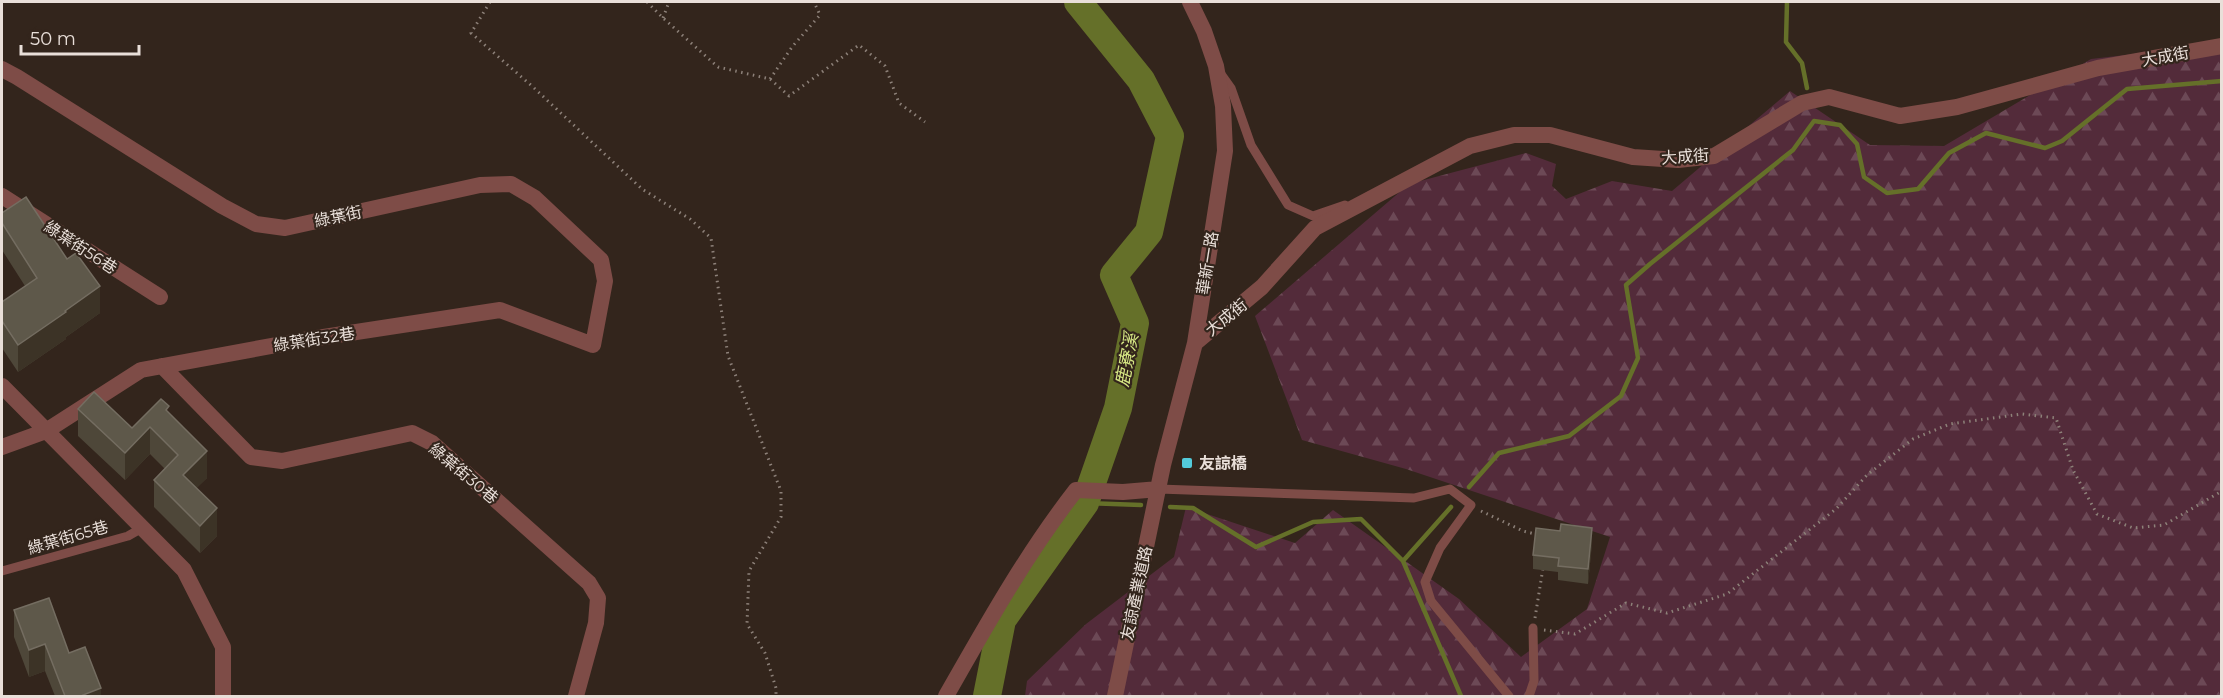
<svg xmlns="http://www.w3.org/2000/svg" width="2223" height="698" font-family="Montserrat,'Noto Sans TC',sans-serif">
<defs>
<pattern id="forest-firs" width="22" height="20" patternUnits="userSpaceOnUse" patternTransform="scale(1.5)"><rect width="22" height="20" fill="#532b3a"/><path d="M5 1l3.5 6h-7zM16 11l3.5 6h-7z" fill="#6c4956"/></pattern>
</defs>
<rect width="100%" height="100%" fill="#33251c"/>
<path fill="url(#forest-firs)" d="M2221,44V696H1025L1027,681L1086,624L1174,557L1186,507L1295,543L1333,510L1459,599L1521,657L1587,609L1610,537L1406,469L1302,440L1255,316L1409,184L1526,153L1556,164L1552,186L1566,199L1612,181L1672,191L1790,91L1870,145L1944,146L2091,59Z"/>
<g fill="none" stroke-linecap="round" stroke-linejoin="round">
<path stroke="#657029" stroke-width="4.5" d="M1787,2L1786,42L1802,63L1807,88
M1469,487L1499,453L1569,436L1621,396L1638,358L1626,285L1650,264L1793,150L1814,121L1840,125L1857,144L1864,177L1887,193L1918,189L1949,153L1986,133L2045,148L2062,141L2127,89L2222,81
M1085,503L1141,505
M1170,507L1193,508L1256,547L1313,522L1361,519L1403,561L1451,507
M1403,561L1461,696"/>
<path stroke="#657029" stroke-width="28" d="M987,696L1002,620L1085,503L1118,408L1135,323L1114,275L1149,232L1170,136L1141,80L1078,2"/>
<path stroke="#8d8179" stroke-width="3" stroke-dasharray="1.5 4.5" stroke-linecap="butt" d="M490,2L471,33L533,87L642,189L690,219L711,238L728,356L781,491V517L749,571L747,624L765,653L776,688V696
M647,2L663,18L718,67L770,79L789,96L859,45L885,66L899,103L925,122
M663,18L669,2
M770,79L792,47L820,15L814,2
M1481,511L1523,531L1539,535
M1535,618L1543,568
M1544,630L1575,634L1626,603L1667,613L1727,594L1836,509L1867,475L1913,439L1950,424L2022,414L2056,418L2073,470L2097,514L2133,528L2164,525L2222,491"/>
<path stroke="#7e4c47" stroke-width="9" d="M1221,74L1231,88L1251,145L1288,205L1313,216L1345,205
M1159,489L1414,498L1450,489L1471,505L1440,548L1425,582L1431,601L1509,696
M2,571L128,536L142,528
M1529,696L1534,681L1533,628"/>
<path stroke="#7e4c47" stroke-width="16" d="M2,69L17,77L222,206L256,224L285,228L480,185L511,184L535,198L601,260L605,281L593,345L500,310L304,340L141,370L46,431L2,447
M2,196L160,297
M1195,343L1262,287L1315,228L1470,146L1514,135H1550L1633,157L1678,160L1714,156L1802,103L1829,97L1900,116L1957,107L2098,68L2222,46
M162,366L251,457L282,461L412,433L432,443L589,583L598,598L596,623L576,696
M2,386L184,570L223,647V696
M946,696C986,626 1026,554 1076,490L1123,492L1159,489
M1115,696L1163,465L1195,343L1225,151L1223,106L1216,66L1204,31L1190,2"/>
</g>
<path fill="#4e4739" d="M2,213L100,313L66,337V339L18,372L2,348V302L25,286L2,250Z
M78,409L132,428L169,414L207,478L196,488L217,536L200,553L154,507V480L165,469L150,454L125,480L78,436Z
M1592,543L1588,584L1558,580V572L1533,569V555Z
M14,610L69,653L101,696H55L45,671L29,677L14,637Z"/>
<path fill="#3c3326" d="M100,286V313L66,337V339L18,372V345Z
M150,427V454L125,480V453Z
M207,451V478L183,502V475Z
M217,508V536L200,553V526Z
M1592,528V543L1588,584V569Z
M45,644V671L29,677V650Z
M101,688V696H83V695Z"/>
<path fill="#5e584a" stroke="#746d61" stroke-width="1.5" d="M26,197L67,259L76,253L100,286L65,311L66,312L18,345L2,321V302L37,278L2,223V213Z
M94,392L132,428L161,399L169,406L166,410L207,451L183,475L217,508L200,526L154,480L178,455L150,427L125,453L78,409Z
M1561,524L1592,528L1588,569L1558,566L1559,558L1533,555L1536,528L1560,531Z
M49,598L69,653L85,647L101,688L83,695L84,696H65L45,644L29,650L14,610Z"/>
<rect fill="#53cbdb" stroke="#33251c" stroke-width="2" x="1181" y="457" width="12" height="12" rx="3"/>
<g text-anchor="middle" stroke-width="4.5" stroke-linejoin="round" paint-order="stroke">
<g font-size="16" fill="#e9dfd9" stroke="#33251c">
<text transform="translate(2165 56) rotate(-10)" y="6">大成街</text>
<text transform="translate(1685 156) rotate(-4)" y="6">大成街</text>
<text transform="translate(338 216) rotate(-12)" y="6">綠葉街</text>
<text transform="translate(81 247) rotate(33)" y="6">綠葉街56巷</text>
<text transform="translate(1207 263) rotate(-81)" y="6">華新一路</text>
<text transform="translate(1226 317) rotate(-39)" y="6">大成街</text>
<text transform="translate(314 339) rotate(-9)" y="6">綠葉街32巷</text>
<text transform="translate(464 473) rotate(40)" y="6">綠葉街30巷</text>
<text transform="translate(68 537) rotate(-16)" y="6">綠葉街65巷</text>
<text transform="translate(1136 593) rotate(-78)" y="6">友諒產業道路</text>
</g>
<g font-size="16" font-weight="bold" fill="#e9dfd9" stroke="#33251c" text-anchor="start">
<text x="1199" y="469">友諒橋</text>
</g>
<g font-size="18" font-style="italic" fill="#d6e784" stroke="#33251c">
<text transform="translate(1127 360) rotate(-79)" y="6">鹿寮溪</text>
</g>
</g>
<rect width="2223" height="698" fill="none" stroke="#e9dfd9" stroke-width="6"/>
<path d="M21 45v9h118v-9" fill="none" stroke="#e9dfd9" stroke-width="3"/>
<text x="30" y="45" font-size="18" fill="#e9dfd9" stroke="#33251c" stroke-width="4.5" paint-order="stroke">50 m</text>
</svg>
